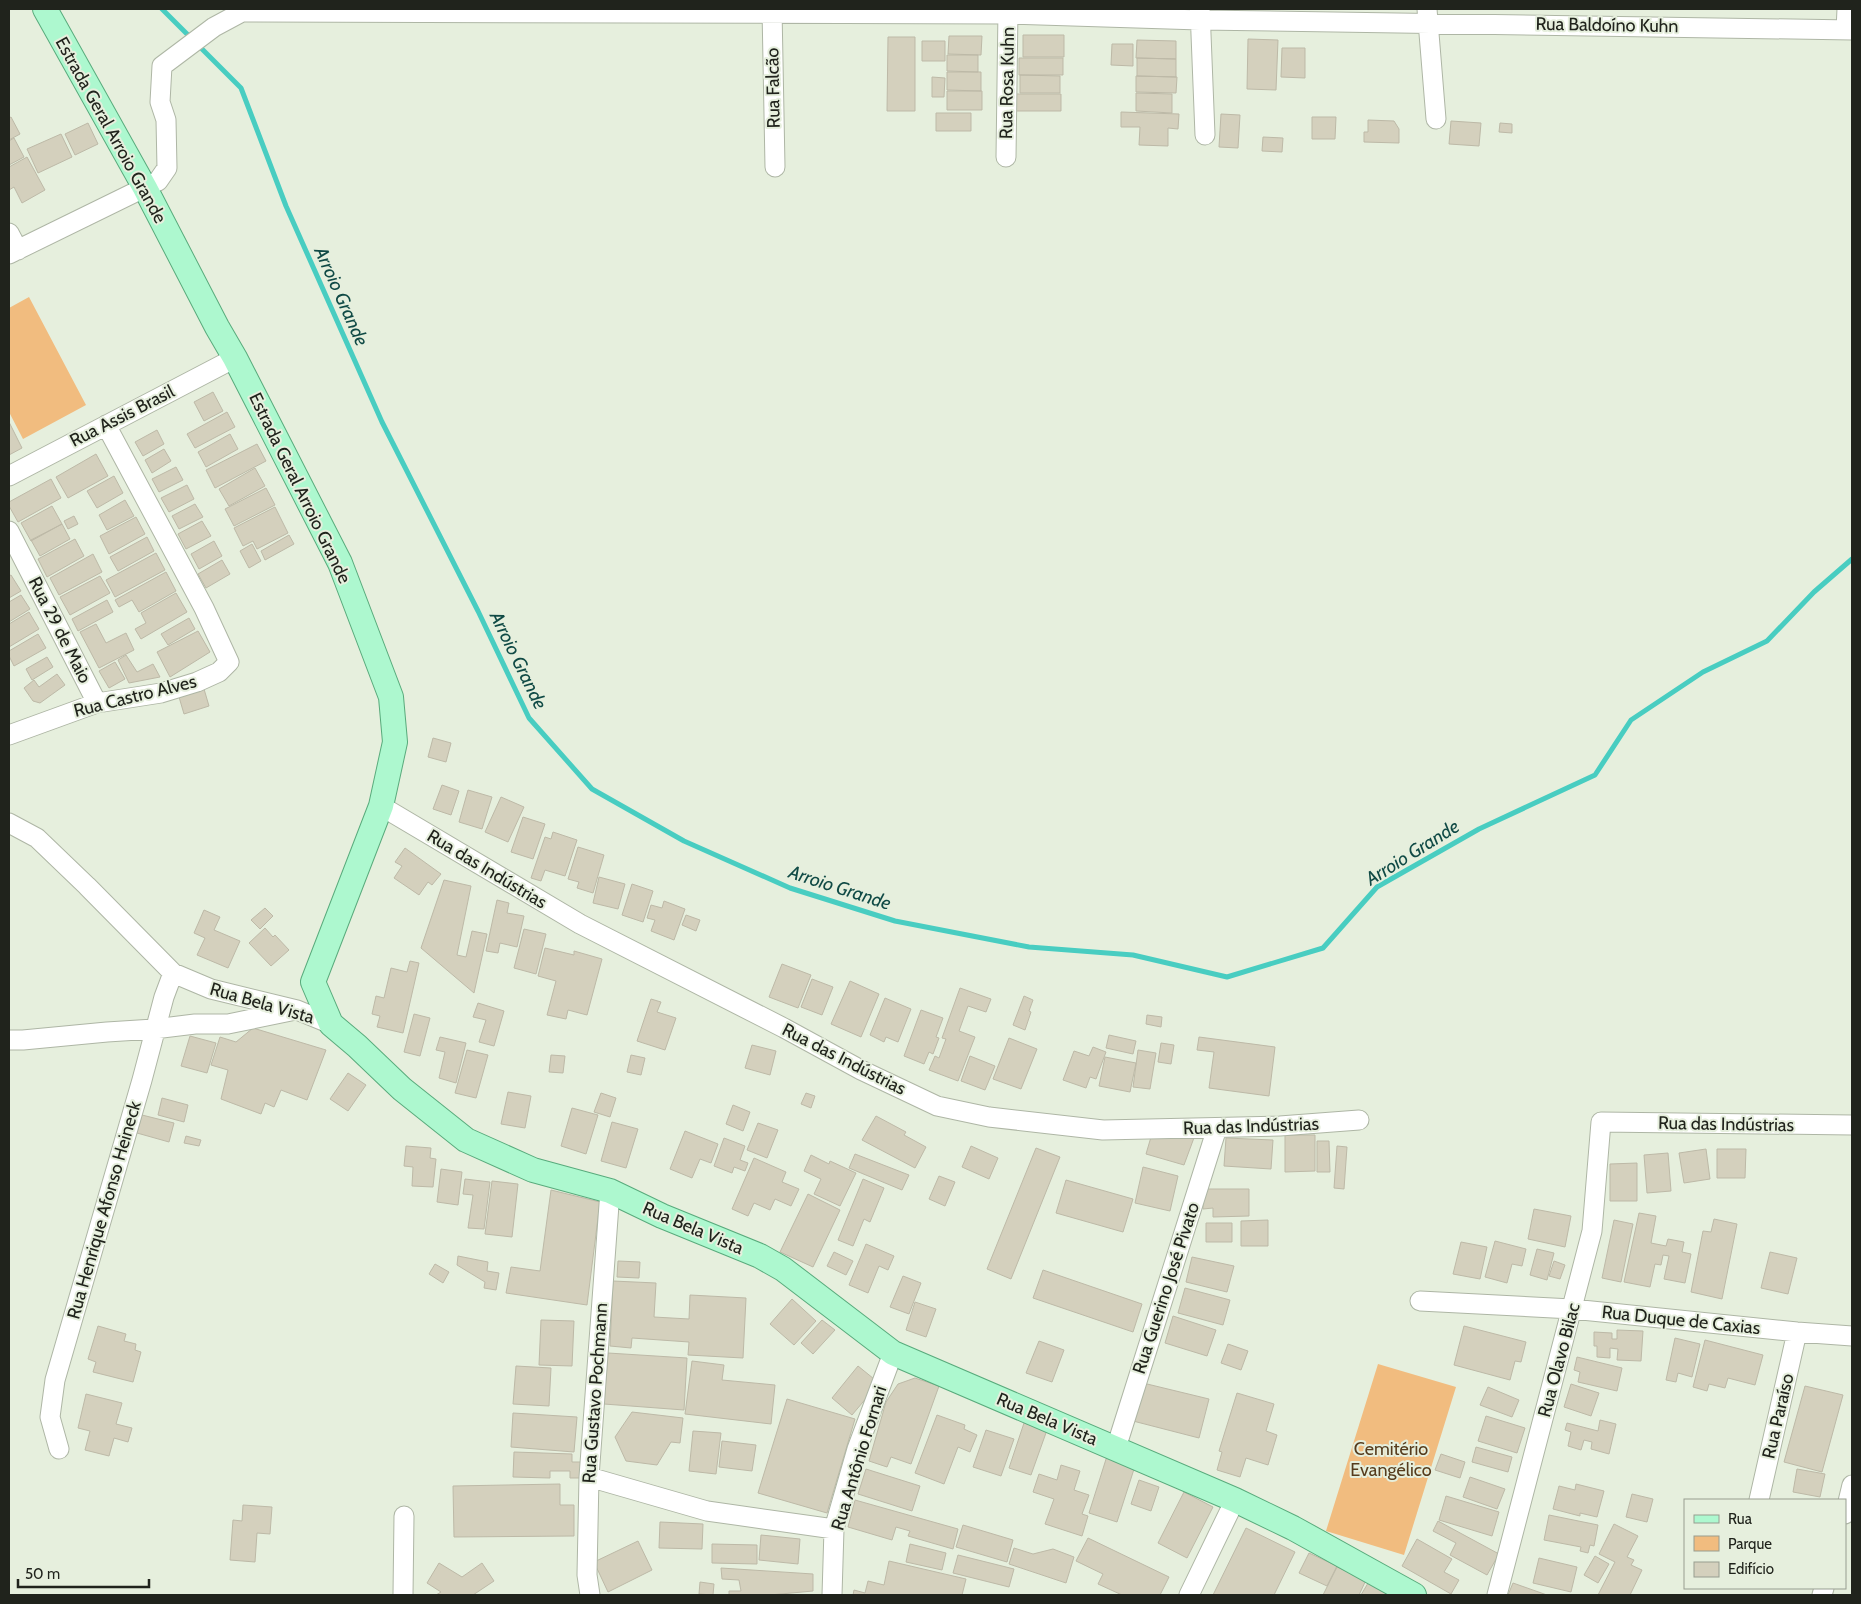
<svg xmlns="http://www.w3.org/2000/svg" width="1861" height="1604" font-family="Cabin,sans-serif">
<rect width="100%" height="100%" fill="#e6efdd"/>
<path fill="#f1bc7f" d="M29,297L86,405L23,439L9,412V308Z
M1378,1364L1456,1387L1404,1555L1326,1531Z"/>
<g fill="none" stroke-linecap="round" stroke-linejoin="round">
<path stroke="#48cdc1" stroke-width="5" d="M162,9L192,39
M198,45L241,88L286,206L382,422L478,611L529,718L592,789L684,841L790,888L895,921L1029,947L1133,955L1227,977L1323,948L1377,887L1479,829L1595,775L1631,720L1703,672L1767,641L1814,592L1852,559"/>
</g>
<path fill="#d4d0bd" stroke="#bdb9a7" d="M1023,35H1064V57H1023Z
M949,36H982L981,55L948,54Z
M888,37H915V111H887Z
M1248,39L1278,40L1276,90L1247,89Z
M1137,40L1176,41V59L1136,58Z
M922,41H945V61H922Z
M1112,44H1133V66L1111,65Z
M1282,48H1305V78L1281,77Z
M947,55H978V72L947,71Z
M1019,58H1063V75H1019Z
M1137,58L1176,59V77L1137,76Z
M947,72H981V91L947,90Z
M1020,75L1060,76V93H1020Z
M1136,76L1177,77L1176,93L1136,92Z
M932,77L945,78L944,97H932Z
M947,91H982V110H947Z
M1136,93L1172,94V113L1136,111Z
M1016,94H1061V111H1016Z
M1121,112L1179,114L1178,129L1168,128V146L1139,145L1140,127H1121Z
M936,113H971V131H936Z
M1221,114L1240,115L1238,148L1219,147Z
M11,117L20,134L9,140V118Z
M1312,117H1336L1335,139H1312Z
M1368,120L1394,121L1399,129V143L1364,142V132H1368Z
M1451,121L1481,123L1479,146L1449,144Z
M88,123L98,144L75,155L65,134Z
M1500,123L1512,124V133L1499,132Z
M61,134L72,157L38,173L27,149Z
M1263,137L1283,138L1282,152L1262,151Z
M14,138L24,157L9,165V141Z
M27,157L45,190L22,203L14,187L9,190V167Z
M213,392L223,411L204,421L194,402Z
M227,412L235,427L195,448L187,434Z
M9,422L22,448L9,455Z
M157,430L164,444L143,456L135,442Z
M230,434L238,449L206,467L198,452Z
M257,444L266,461L215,488L206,470Z
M164,449L171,461L152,473L145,460Z
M96,454L108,476L68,498L56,477Z
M176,467L183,480L159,492L152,479Z
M255,468L265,486L229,506L219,489Z
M114,476L123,493L97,508L87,491Z
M51,479L61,498L18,522L9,506V502Z
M187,485L194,499L169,512L161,498Z
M266,488L275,505L234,526L225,509Z
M125,500L134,516L107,530L99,515Z
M195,504L203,517L179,529L172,516Z
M52,506L62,524L31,541L21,523Z
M275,507L288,533L257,549L253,541L243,546L234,528Z
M74,516L78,524L68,529L64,521Z
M136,517L145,534L109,554L100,536Z
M202,521L211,536L186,549L178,534Z
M62,524L70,539L40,556L31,540Z
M289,535L294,544L265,560L261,551Z
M147,537L154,551L118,571L110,557Z
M75,539L84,556L47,577L38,559Z
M214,541L222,556L199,569L191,554Z
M252,544L261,561L249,568L240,551Z
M156,553L165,570L115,597L106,580Z
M93,554L102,572L59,595L50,578Z
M222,560L230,574L206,588L198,574Z
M166,572L176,591L139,612L132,600L119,607L115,600Z
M11,575L21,591L9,598V576Z
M100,576L110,593L70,615L60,597Z
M176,593L187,612L141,639L135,629L146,623L141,613Z
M21,595L30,609L9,622V602Z
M107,600L113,612L78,631L72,619Z
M29,612L39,629L9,647V624Z
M189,618L195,629L168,645L161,634Z
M96,624L106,643L126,633L134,650L99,668L80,632Z
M198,631L210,652L170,677L157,652Z
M38,634L46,648L14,666L9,656V651Z
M126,655L137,672L153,664L160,677L129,683L118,660Z
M47,657L53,667L32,680L26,669Z
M115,662L125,679L109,688L99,671Z
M57,674L65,685L40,703L33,701L24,688L34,680L39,687Z
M204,689L209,706L184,714L179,697Z
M433,738L451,743L446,762L428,757Z
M442,785L459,791L451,815L433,809Z
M468,790L492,797L482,829L459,822Z
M501,797L524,807L508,842L485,832Z
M523,817L545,824L533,859L511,852Z
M553,832L577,840L565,876L545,870L541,881L531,878L545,837L551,839Z
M578,847L604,855L593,893L577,888L579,882L568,879Z
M405,848L441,874L432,885L428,882L419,895L394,878L402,866L395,862Z
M599,877L625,884L618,909L593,903Z
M444,880L471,886L457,955L466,957L472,931L487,934L474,993L421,948Z
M632,884L653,891L643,922L622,915Z
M497,900L509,903L507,913L524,916L517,947L500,943L498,953L486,951Z
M664,901L685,909L674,940L651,931L655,920L647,918L651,905L662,908Z
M265,908L273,916L260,929L251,920Z
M204,910L220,917L214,930L240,941L228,968L197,955L205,938L194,933Z
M686,915L700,920L696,931L682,925Z
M265,928L273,937L275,935L289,950L271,966L249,943Z
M524,929L546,934L536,974L514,968Z
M545,948L574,955V951L602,959L587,1015L568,1010L566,1019L547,1015L556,981L538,976Z
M410,961L419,963L403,1033L377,1027L380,1016L372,1014L376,996L384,998L391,968L407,972Z
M782,964L811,975L798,1008L769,997Z
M812,979L833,987L822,1015L801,1007Z
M850,981L879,994L861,1037L831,1024Z
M960,988L991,999L986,1012L968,1006L959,1031L975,1037L958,1081L929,1070L935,1056L939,1058L946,1039L942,1038Z
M1024,996L1033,1000L1029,1011L1031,1012L1025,1030L1013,1025Z
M885,998L911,1009L898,1042L886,1037L884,1042L870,1035Z
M651,999L661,1002L657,1012L676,1018L665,1050L637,1041Z
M478,1003L504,1011L494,1046L479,1042L486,1020L473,1017Z
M921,1010L943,1018L936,1037L939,1038L933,1054L929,1052L924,1064L904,1056Z
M414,1014L430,1018L420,1056L404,1052Z
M1147,1015L1162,1017L1161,1027L1146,1024Z
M253,1028L326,1050L307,1100L281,1090L274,1107L265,1103L261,1114L221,1099L228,1070L211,1065L220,1037L236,1042Z
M1109,1035L1136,1041L1133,1054L1106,1048Z
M190,1036L216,1043L207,1073L181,1066Z
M440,1037L466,1043L456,1083L439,1078L445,1052L436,1050Z
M1199,1037L1275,1047L1269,1096L1209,1088L1214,1052L1197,1050Z
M1009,1038L1037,1049L1021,1089L993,1079Z
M1161,1043L1174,1045L1171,1064L1158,1062Z
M752,1045L776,1051L770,1075L745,1068Z
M1093,1047L1106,1052L1096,1079L1090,1077L1086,1088L1063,1080L1074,1051L1089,1056Z
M467,1050L488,1055L476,1098L455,1093Z
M1138,1050L1156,1053L1150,1089L1133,1087Z
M551,1055L565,1056L563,1073L549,1072Z
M631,1055L645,1058L641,1075L627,1072Z
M970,1056L995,1066L985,1090L961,1081Z
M1105,1057L1136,1063L1130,1092L1099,1086Z
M348,1073L366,1085L348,1111L330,1099Z
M508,1092L531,1096L525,1128L501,1124Z
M601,1093L616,1098L610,1117L594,1112Z
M806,1093L815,1096L811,1108L801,1104Z
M162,1098L188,1105L184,1122L158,1115Z
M733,1105L750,1112L743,1131L726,1124Z
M572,1108L598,1115L586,1154L561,1146Z
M142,1115L174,1123L169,1142L137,1133Z
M876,1116L906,1132L904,1135L926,1147L915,1168L862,1140Z
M612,1122L638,1129L626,1168L601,1161Z
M758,1123L778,1130L767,1158L747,1150Z
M685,1131L718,1144L711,1163L700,1159L692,1178L670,1169Z
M1195,1135L1184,1165L1146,1154L1151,1137Z
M1285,1135H1315V1171L1285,1172Z
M186,1136L201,1140L199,1146L184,1143Z
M724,1138L745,1146L740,1160L748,1163L745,1171L734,1167L732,1173L714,1166Z
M1226,1138L1273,1140L1271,1169L1224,1166Z
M1317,1141H1329L1330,1172H1317Z
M406,1146L431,1148L430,1158L436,1159L433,1187L412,1186L413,1167L404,1166Z
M971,1146L998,1158L989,1179L962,1167Z
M1337,1146L1347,1147L1344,1189L1334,1188Z
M1036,1148L1060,1157L1011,1279L987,1269Z
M1706,1149L1710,1179L1684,1183L1679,1153Z
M1717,1149H1746L1745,1178H1717Z
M1668,1153L1671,1191L1647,1193L1644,1155Z
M855,1154L909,1175L902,1190L849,1168Z
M811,1155L829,1164L830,1161L856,1173L840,1206L814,1194L821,1179L804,1171Z
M754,1158L786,1172L782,1182L799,1189L791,1206L775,1199L770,1210L754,1203L748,1216L732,1209Z
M1637,1163V1201H1610V1164Z
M1143,1167L1178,1176L1170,1211L1135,1203Z
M441,1169L462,1172L458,1205L437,1202Z
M939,1176L955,1182L945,1206L929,1199Z
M465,1179L490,1182L484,1229L468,1228L473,1195L463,1194Z
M863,1179L884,1188L870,1222L864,1219L853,1246L838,1240Z
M1066,1180L1133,1199L1123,1232L1056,1213Z
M492,1181L518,1184L512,1237L485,1234Z
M1203,1189H1249V1216L1213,1217V1208L1203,1209Z
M551,1190L600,1202L587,1305L506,1293L511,1267L540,1271Z
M808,1194L840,1210L813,1267L780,1252Z
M1534,1209L1571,1216L1565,1247L1528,1239Z
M1639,1213L1656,1216L1651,1243L1666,1246L1668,1239L1684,1242L1682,1252L1691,1254L1685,1283L1664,1279L1669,1256L1663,1255L1661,1265L1655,1264L1650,1287L1624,1282Z
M1714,1219L1737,1224L1722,1299L1691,1292L1703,1231L1711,1232Z
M1268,1220V1246H1241V1221Z
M1614,1220L1633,1224L1621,1282L1602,1278Z
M1206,1223H1232V1242H1206Z
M1495,1241L1526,1249L1522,1266L1512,1264L1507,1283L1485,1277Z
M1461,1242L1487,1247L1480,1279L1453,1274Z
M866,1244L894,1256L888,1270L879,1266L868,1293L849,1285Z
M1537,1249L1554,1253L1547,1280L1530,1275Z
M834,1252L853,1261L846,1275L827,1266Z
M1770,1252L1797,1258L1788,1294L1761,1288Z
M458,1256L488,1262L487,1271L499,1273L496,1290L484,1288L485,1282L457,1265Z
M1192,1257L1234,1266L1227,1292L1186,1282Z
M618,1261L640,1262L639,1278L617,1277Z
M1554,1261L1565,1265L1560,1279L1549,1276Z
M435,1264L449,1272L443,1283L429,1274Z
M1043,1270L1142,1304L1133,1332L1033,1298Z
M903,1276L921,1283L909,1314L890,1307Z
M613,1281L656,1283L654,1317L689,1319L690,1295L746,1298L743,1358L688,1355L689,1342L632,1338L631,1348L610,1346Z
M1185,1288L1230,1300L1223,1325L1178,1313Z
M792,1299L816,1321L794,1345L770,1324Z
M915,1302L936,1309L926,1337L906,1330Z
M1173,1316L1216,1330L1207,1356L1165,1343Z
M541,1320L574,1321L572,1366L539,1365Z
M822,1320L835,1330L813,1354L801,1343Z
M98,1326L126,1334L124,1341L136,1344L135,1350L141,1352L133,1382L93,1372L96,1362L88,1359Z
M1464,1326L1526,1342L1521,1362L1515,1361L1510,1380L1454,1365Z
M1617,1330L1643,1331L1641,1361L1617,1360L1618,1349L1610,1348V1358L1597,1357V1346H1594V1332L1612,1333V1339H1617Z
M1675,1338L1700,1344L1692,1377L1678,1373L1676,1382L1666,1380Z
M1705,1340L1763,1355L1755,1385L1728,1378L1725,1388L1709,1384L1707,1391L1693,1387Z
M1039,1341L1064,1350L1052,1382L1026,1373Z
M1228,1344L1248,1351L1241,1370L1221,1363Z
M608,1353L687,1358L684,1410L604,1404Z
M1577,1357L1622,1368L1617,1391L1578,1382L1580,1372L1574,1370Z
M692,1361L724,1365L722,1380L775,1385L771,1424L685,1414Z
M516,1366L551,1368L549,1406L513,1404Z
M858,1366L879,1383L852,1415L832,1398Z
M915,1378L939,1386L911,1464L891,1457L887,1467L869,1461L886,1402L898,1384Z
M1143,1383L1209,1399L1199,1438L1133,1421Z
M1571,1384L1599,1393L1591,1416L1564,1407Z
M1805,1386L1843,1395L1822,1472L1784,1462Z
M1488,1387L1519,1400L1512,1417L1480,1405Z
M1237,1393L1274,1404L1266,1431L1277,1435L1268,1465L1246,1458L1240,1477L1217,1470L1222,1452L1219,1451Z
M86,1394L122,1403L116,1424L132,1428L128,1442L114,1438L109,1456L85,1450L90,1431L78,1428Z
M787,1399L855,1419L827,1513L758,1493Z
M632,1412L683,1418L680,1443L671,1442L657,1465L626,1461L615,1437Z
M513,1413L577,1417L574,1452L511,1447Z
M937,1415L965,1425L964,1429L977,1435L970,1452L958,1447L944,1484L915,1473Z
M1486,1416L1525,1428L1517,1453L1478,1441Z
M1600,1420L1616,1424L1609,1454L1591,1449L1592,1442L1584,1440L1581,1450L1568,1446L1571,1432L1565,1430L1567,1423L1598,1431Z
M1024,1423L1047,1430L1031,1475L1009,1468Z
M986,1430L1014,1439L1001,1476L973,1467Z
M693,1431L721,1433L716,1474L689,1471Z
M722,1441L756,1445L752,1471L719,1467Z
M1476,1447L1512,1457L1508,1472L1472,1462Z
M514,1452L572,1454V1462H582L581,1478H570V1471H550V1478L513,1477Z
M1441,1454L1465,1462L1460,1478L1435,1470Z
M1107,1456L1135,1466L1117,1522L1089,1513Z
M1061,1465L1080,1471L1074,1490L1089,1495L1082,1514L1088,1516L1082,1536L1045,1524L1054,1499L1033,1492L1039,1474L1057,1480Z
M866,1469L920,1486L912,1511L858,1494Z
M1797,1469L1825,1474L1820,1497L1793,1492Z
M1470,1477L1505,1489L1497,1509L1463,1497Z
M1139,1480L1159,1487L1151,1511L1131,1504Z
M560,1484V1505H574V1536L454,1537L453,1486Z
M1576,1484L1604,1491L1597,1517L1580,1513V1516L1553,1509L1559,1486L1575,1490Z
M1184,1492L1213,1507L1187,1558L1158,1543Z
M1632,1494L1653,1499L1647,1522L1626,1517Z
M1446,1496L1499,1512L1492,1536L1439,1520Z
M855,1500L958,1529L953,1549L908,1536L910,1531L896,1527L892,1540L848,1527Z
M243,1505L272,1507L270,1534L257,1533L255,1562L230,1560L233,1520L242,1521Z
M1549,1515L1598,1525L1594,1546L1590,1545L1588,1553L1580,1551L1581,1547L1544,1540Z
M1438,1521L1499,1554L1487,1575L1450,1555L1456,1543L1433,1531Z
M660,1522L703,1524L702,1549L659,1548Z
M1614,1524L1638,1536L1627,1557L1634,1560L1631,1565L1642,1570L1630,1595H1598L1615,1562L1599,1554Z
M963,1525L1013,1540L1007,1562L956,1547Z
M1246,1528L1295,1552L1274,1595H1213Z
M761,1535L800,1539L798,1564L759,1560Z
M1088,1538L1169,1577L1160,1595H1122L1098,1584L1103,1574L1076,1561Z
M1417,1539L1452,1559L1444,1572L1459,1580L1451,1594L1402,1566Z
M638,1541L652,1570L608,1592L594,1562Z
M712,1544L757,1545V1564L712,1563Z
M910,1544L946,1553L942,1570L906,1562Z
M1014,1548L1033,1554L1053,1549L1074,1557L1066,1583L1009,1564Z
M1309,1553L1337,1566L1327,1586L1299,1573Z
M958,1555L1014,1569L1009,1587L953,1573Z
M1595,1556L1609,1564L1598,1583L1584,1575Z
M1539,1558L1577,1567L1571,1592L1533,1583Z
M889,1561L966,1579L962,1595H853L854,1590L865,1593L868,1581L884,1585Z
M439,1563L462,1577L482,1563L494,1581L473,1595H436L441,1592L427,1583Z
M1337,1567L1366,1580L1359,1595H1323Z
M721,1568L813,1574V1591L770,1595H729V1591H741L739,1580L722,1579Z
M1371,1578L1403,1595H1361Z
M700,1582L714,1584L713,1595L699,1594Z
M1513,1583L1547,1595H1508Z"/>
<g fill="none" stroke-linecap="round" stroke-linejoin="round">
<g stroke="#aeb6a5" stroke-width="21">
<path id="minor" d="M772,9L775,167
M1200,9L1205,135
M1427,9L1436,119
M1846,30L1847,9
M1006,157L1008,9
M9,233L18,250
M9,254L158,181L167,168L166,120L160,102L162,66L214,27L242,12L1008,14L1200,20L1852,30
M9,476L235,358
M9,531L97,703
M9,735L97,703L161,693L197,682L219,672L229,662L204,608L106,425
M381,806L580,924L784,1028L861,1070L937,1106L989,1117L1103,1130L1280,1126L1359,1120
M9,823L37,838L87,886L173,973L211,989L297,1010L331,1024
M9,1040H23L107,1032L154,1029L195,1024H228L291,1011
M1420,1301L1572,1309L1797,1332L1852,1336
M1116,1448L1217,1128
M59,1449L50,1417L55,1380L142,1080L164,997L173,973
M589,1477L707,1511L834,1529
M1759,1500L1797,1332
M1845,1514L1852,1485
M403,1595L404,1516
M590,1595L587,1575L589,1477L610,1191
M832,1595L834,1529L857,1449L893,1353
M1189,1595L1235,1500
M1497,1595L1592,1231L1601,1122L1852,1125
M1822,1595L1824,1588"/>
</g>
<g stroke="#59ab7c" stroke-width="26">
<path id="major" d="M45,9L145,188L217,327L235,358L340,563L391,697L395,742L381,806L313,982L331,1024L357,1046L402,1089L466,1140L533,1170L610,1191L662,1216L760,1256L783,1269L893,1353L1235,1500L1293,1528L1414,1595"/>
</g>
<use href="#minor" stroke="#fff" stroke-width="19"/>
<use href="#major" stroke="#adf8cf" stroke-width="24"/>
</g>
<g text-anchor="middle" stroke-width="4" stroke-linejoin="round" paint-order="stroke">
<g font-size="18" fill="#20231c" stroke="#e6efdd">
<text transform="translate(1607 25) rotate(1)" y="6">Rua Baldoíno Kuhn</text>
<text transform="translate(1007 83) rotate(-89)" y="6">Rua Rosa Kuhn</text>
<text transform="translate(773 88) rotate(-91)" y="6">Rua Falcão</text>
<text transform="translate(111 130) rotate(61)" y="6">Estrada Geral Arroio Grande</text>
<text transform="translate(122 416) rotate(-27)" y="6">Rua Assis Brasil</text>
<text transform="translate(300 488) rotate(64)" y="6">Estrada Geral Arroio Grande</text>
<text transform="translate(60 630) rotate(63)" y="6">Rua 29 de Maio</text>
<text transform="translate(135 696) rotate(-14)" y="6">Rua Castro Alves</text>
<text transform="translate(487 869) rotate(31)" y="6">Rua das Indústrias</text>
<text transform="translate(262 1003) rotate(16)" y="6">Rua Bela Vista</text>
<text transform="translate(844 1059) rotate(27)" y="6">Rua das Indústrias</text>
<text transform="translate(1726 1124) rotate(1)" y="6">Rua das Indústrias</text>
<text transform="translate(1251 1126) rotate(-2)" y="6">Rua das Indústrias</text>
<text transform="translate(104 1210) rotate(-74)" y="6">Rua Henrique Afonso Heineck</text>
<text transform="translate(693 1228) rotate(23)" y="6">Rua Bela Vista</text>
<text transform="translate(1166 1288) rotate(-72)" y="6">Rua Guerino José Pivato</text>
<text transform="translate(1681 1320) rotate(6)" y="6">Rua Duque de Caxias</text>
<text transform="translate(1559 1360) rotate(-75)" y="6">Rua Olavo Bilac</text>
<text transform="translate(595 1393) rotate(-86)" y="6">Rua Gustavo Pochmann</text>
<text transform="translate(1778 1416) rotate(-77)" y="6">Rua Paraíso</text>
<text transform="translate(1047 1419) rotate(23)" y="6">Rua Bela Vista</text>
<text transform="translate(859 1458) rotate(-73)" y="6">Rua Antônio Fornari</text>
</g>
<g font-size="18" fill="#563c1d" stroke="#e6efdd">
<text x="1391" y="1455">Cemitério<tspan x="1391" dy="21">Evangélico</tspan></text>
</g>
<g font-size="19" font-style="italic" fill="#104a45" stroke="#e6efdd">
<text transform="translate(342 296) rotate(66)" y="7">Arroio Grande</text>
<text transform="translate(519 660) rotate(64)" y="7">Arroio Grande</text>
<text transform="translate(1412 852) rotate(-32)" y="7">Arroio Grande</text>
<text transform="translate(840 887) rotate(18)" y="7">Arroio Grande</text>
</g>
</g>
<rect width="1861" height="1604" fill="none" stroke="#20231c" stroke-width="20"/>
<rect x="1684" y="1499" width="162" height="90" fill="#e6efdd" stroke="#979d90"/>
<rect x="1694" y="1515" width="25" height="8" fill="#adf8cf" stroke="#979d90"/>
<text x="1728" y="1524" font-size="15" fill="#20231c">Rua</text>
<rect x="1694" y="1536" width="25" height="15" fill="#f1bc7f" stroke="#979d90"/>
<text x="1728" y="1549" font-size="15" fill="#20231c">Parque</text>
<rect x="1694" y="1562" width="25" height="15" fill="#d4d0bd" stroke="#979d90"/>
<text x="1728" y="1574" font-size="15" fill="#20231c">Edifício</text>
<path d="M18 1579v8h131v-8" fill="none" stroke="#20231c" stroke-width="2.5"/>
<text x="25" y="1579" font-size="15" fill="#20231c" stroke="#e6efdd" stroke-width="4" paint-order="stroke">50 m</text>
</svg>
